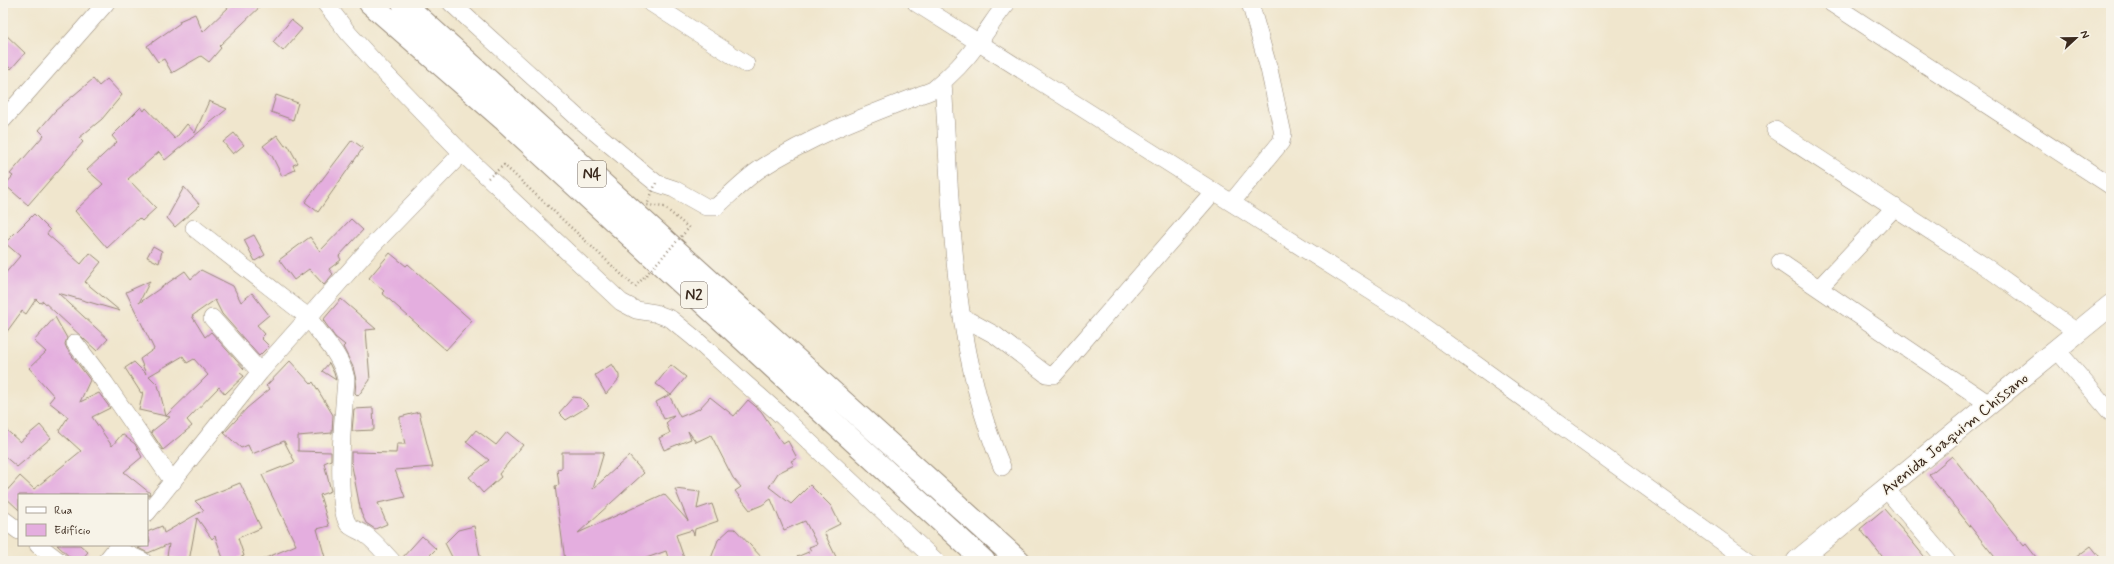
<svg xmlns="http://www.w3.org/2000/svg" width="2114" height="564" font-family="Mynerve,sans-serif">
<rect width="100%" height="100%" fill="#f7f3e8"/>
<filter id="ink" filterUnits="userSpaceOnUse"><feTurbulence type="fractalNoise" baseFrequency=".025" numOctaves="2"/><feDisplacementMap in="SourceGraphic" scale="8" xChannelSelector="R" yChannelSelector="G"/><feConvolveMatrix kernelMatrix="1 2 1 2 8 2 1 2 1" color-interpolation-filters="sRGB"/></filter>
<filter id="wash" filterUnits="userSpaceOnUse"><feTurbulence type="fractalNoise" baseFrequency=".012" numOctaves="4" result="noise"/><feDisplacementMap in="SourceGraphic" scale="16" xChannelSelector="R" yChannelSelector="G"/><feGaussianBlur stdDeviation="0.9" result="paint"/><feColorMatrix in="noise" values="0 0 0 0 0 0 0 0 0 0 0 0 0 0 0 0 0 1.4 0 .05"/><feComposite in="paint" operator="in"/></filter>
<g filter="url(#wash)">
<rect width="100%" height="100%" fill="#f0e6cd"/>
<g id="blocks">
<path fill="#e4aedf" fill-rule="evenodd" d="M233,3H264L219,46L221,48L209,62L201,56L172,73L164,59L158,62L147,46L180,23L179,21L195,14L203,32Z
M291,20L302,29L283,51L273,42Z
M3,32L25,53L11,69L3,61Z
M93,79L99,86L107,79L122,95L102,119L79,138L83,142L28,205L5,185L13,176L10,174L44,135L39,130L55,111Z
M276,95L298,103L293,120L271,112Z
M209,101L227,109L165,160L159,152L128,179L156,208L142,221L139,218L107,248L75,211L103,184L87,170L117,142L112,136L141,107L144,111L146,108L175,139L187,124L195,133Z
M234,133L244,145L233,154L223,142Z
M277,135L285,146L288,145L298,163L293,165L295,170L282,176L272,156L263,146Z
M352,140L363,148L318,212L305,202Z
M184,187L200,205L175,227L167,218Z
M34,214L50,230L47,234L81,264L90,253L101,262L85,282L120,311L58,293L108,339L97,351L43,301L40,303L36,299L26,314L22,311L3,337V276L20,256L5,243Z
M351,219L363,230L339,256L341,260L329,269L333,274L324,285L309,269L294,280L279,260L310,237L320,251Z
M254,235L265,255L255,261L244,240Z
M153,246L162,251L159,263L147,257Z
M390,253L406,266L408,264L472,321L446,350L382,293L384,291L369,278Z
M201,270L233,286L241,302L252,293L269,315L257,325L265,334L261,338L269,346L259,356L222,314L215,300L192,316L205,337L211,332L244,369L240,373L244,376L225,394L219,387L187,420L192,426L163,450L151,432L170,417L139,410L143,392L141,393L125,368L134,362L146,374L140,359L154,349L126,292L150,281L139,303L185,271L191,279ZM183,356L187,363L194,359L208,375L166,416L158,385L149,376Z
M341,299L376,329L366,330L370,380L358,396L355,393L356,380L353,367L343,347L345,345L335,337L323,320Z
M55,317L67,338L65,344L67,349L90,380L80,402L99,393L110,408L92,417L112,446L122,434L135,444L142,457L124,472L150,493L149,495H19V510L3,495L20,476L34,489L81,451L59,431L68,417L49,402L54,396L29,368L46,352L34,341Z
M290,361L311,384L313,382L333,415L332,433L298,436V451L331,452V460L324,463L331,491L320,495L329,526L317,529L326,561H259L296,545L262,475L295,462L284,441L252,454L248,445L241,448L224,433L247,408L270,389L266,386Z
M329,363L334,373L336,380L322,371Z
M612,364L619,375V379L606,394L595,375Z
M671,365L686,377L671,395L656,384Z
M669,395L680,417L699,409L710,397L734,416L748,400L761,411L783,444L788,441L797,458L791,461L794,465L778,473L769,487L791,504L810,485L831,506L840,524L824,532L838,561H787L811,551L809,547L817,544L805,521L784,530L771,499L762,505L750,510L735,491L741,487L733,478L711,435L696,442L688,431L691,439L664,450L659,438L670,433L666,423L674,416L664,419L656,402Z
M573,397L581,398L589,406L566,420L559,413Z
M373,408L374,430L352,431L354,409Z
M419,412L433,467L395,470L405,497L378,503L387,524L375,529L366,523L361,513L351,461V452L396,453L397,444H405L400,422V417Z
M40,425L51,438L17,467L3,455V427L20,442Z
M476,430L496,445L507,432L523,445L499,474L501,477L483,493L469,477L489,460L466,442Z
M562,452H604L593,489L629,456L644,473L578,533L664,494L688,521L675,489L700,492L697,509L712,504L718,521L695,529L694,535L692,530L676,535L684,558L676,561H669L666,551L638,561H565L555,486L559,485L557,469L562,468Z
M1952,456L2024,546L2026,544L2039,561H1998L1929,475Z
M240,483L261,528L238,538L244,556L232,561H224L215,536L212,539L197,518L189,561L167,556L169,544L148,553L138,548L147,545L150,541L147,532L162,526L164,533L204,510L195,501Z
M1884,509L1905,533L1928,561H1886L1860,529Z
M474,526L481,561H454L445,543L458,530Z
M730,529H735L765,561H710L718,540Z
M422,536L436,549L424,561H402V558Z
M57,545H80L88,552L80,561H74Z
M2091,546L2103,561H2071Z"/>
</g>
</g>
<g filter="url(#ink)">
<use href="#blocks" fill-opacity="0" stroke="#968876" stroke-width="1"/>
<g fill="none" stroke-linecap="round" stroke-linejoin="round">
<g stroke="#968876" stroke-width="18">
<path id="minor" d="M325,3L349,34L379,67L462,153L621,302L636,310L655,313L671,319L693,337L783,417L936,561
M451,3L578,118L639,169L656,183L674,189L706,207H716C731,194 745,179 760,169C814,134 873,113 933,90C949,77 966,60 978,43C988,30 996,16 1007,3
M651,3L746,64
M916,3L1396,307L1749,561
M1831,3L2111,186
M943,82C952,212 951,346 1002,467
M3,120L106,3
M1775,130L1989,269L2078,333
M1232,202L1281,142L1283,134L1269,69L1250,3
M194,228L308,317C322,338 341,354 346,379C344,408 334,502 348,524C352,529 361,531 366,535C376,542 384,553 392,561
M1780,262L1989,404
M1820,287L1895,207
M962,317L995,335L1046,374L1054,375L1213,192
M212,318L260,372
M75,343L105,383L173,482
M2057,350L2111,413
M1886,489L1947,561
M147,513L260,372L368,250L462,153
M3,519L19,531
M38,545L59,561
M116,549L143,561
M106,561L119,545"/>
</g>
<g stroke="#968876" stroke-width="22">
<path id="tertiary" d="M1797,561L2111,305"/>
</g>
<g stroke="#968876" stroke-width="24">
<path id="trunk" d="M370,3L503,119L984,561
M403,3L1019,561"/>
</g>
<use href="#minor" stroke="#fff" stroke-width="17"/>
<use href="#tertiary" stroke="#fff" stroke-width="21"/>
<use href="#trunk" stroke="#fff" stroke-width="22"/>
<path stroke="#968876" stroke-width="2.5" stroke-dasharray="1 3" stroke-linecap="butt" d="M488,178L504,165L635,287L689,228L664,207L647,205L656,183"/>
</g>
</g>
<g text-anchor="middle" stroke-width="3" stroke-linejoin="round" paint-order="stroke">
<g fill="#f7f3e8" stroke="#73665b" stroke-width="1">
<rect x="578" y="161" width="28" height="26" rx="3"/>
<rect x="681" y="282" width="26" height="26" rx="3"/>
</g>
<g font-size="15" font-weight="bold" fill="#3b2a1e">
<text x="592" y="179">N4</text>
<text x="694" y="300">N2</text>
</g>
<g font-size="16" fill="#3b2a1e" stroke="#f7f3e8">
<text transform="translate(1954 433) rotate(-39)" y="6">Avenida Joaquim Chissano</text>
</g>
</g>
<rect width="2114" height="564" fill="none" stroke="#f7f3e8" stroke-width="16"/>
<rect x="18" y="494" width="130" height="52" fill="#f7f3e8" stroke="#aca397"/>
<rect x="26" y="507" width="20" height="6" fill="#ffffff" stroke="#aca397"/>
<text x="54" y="514" font-size="12" fill="#3b2a1e">Rua</text>
<rect x="26" y="524" width="20" height="12" fill="#e4aedf" stroke="#aca397"/>
<text x="54" y="534" font-size="12" fill="#3b2a1e">Edifício</text>
<g transform="translate(2076 38) rotate(68)" stroke="#f7f3e8" stroke-width="3" paint-order="stroke">
<path d="M0-3L7 15L0 10L-7 15Z" fill="#3b2a1e"/>
<text y="-6" font-size="11" font-weight="bold" text-anchor="middle" fill="#3b2a1e">N</text>
</g>
</svg>
